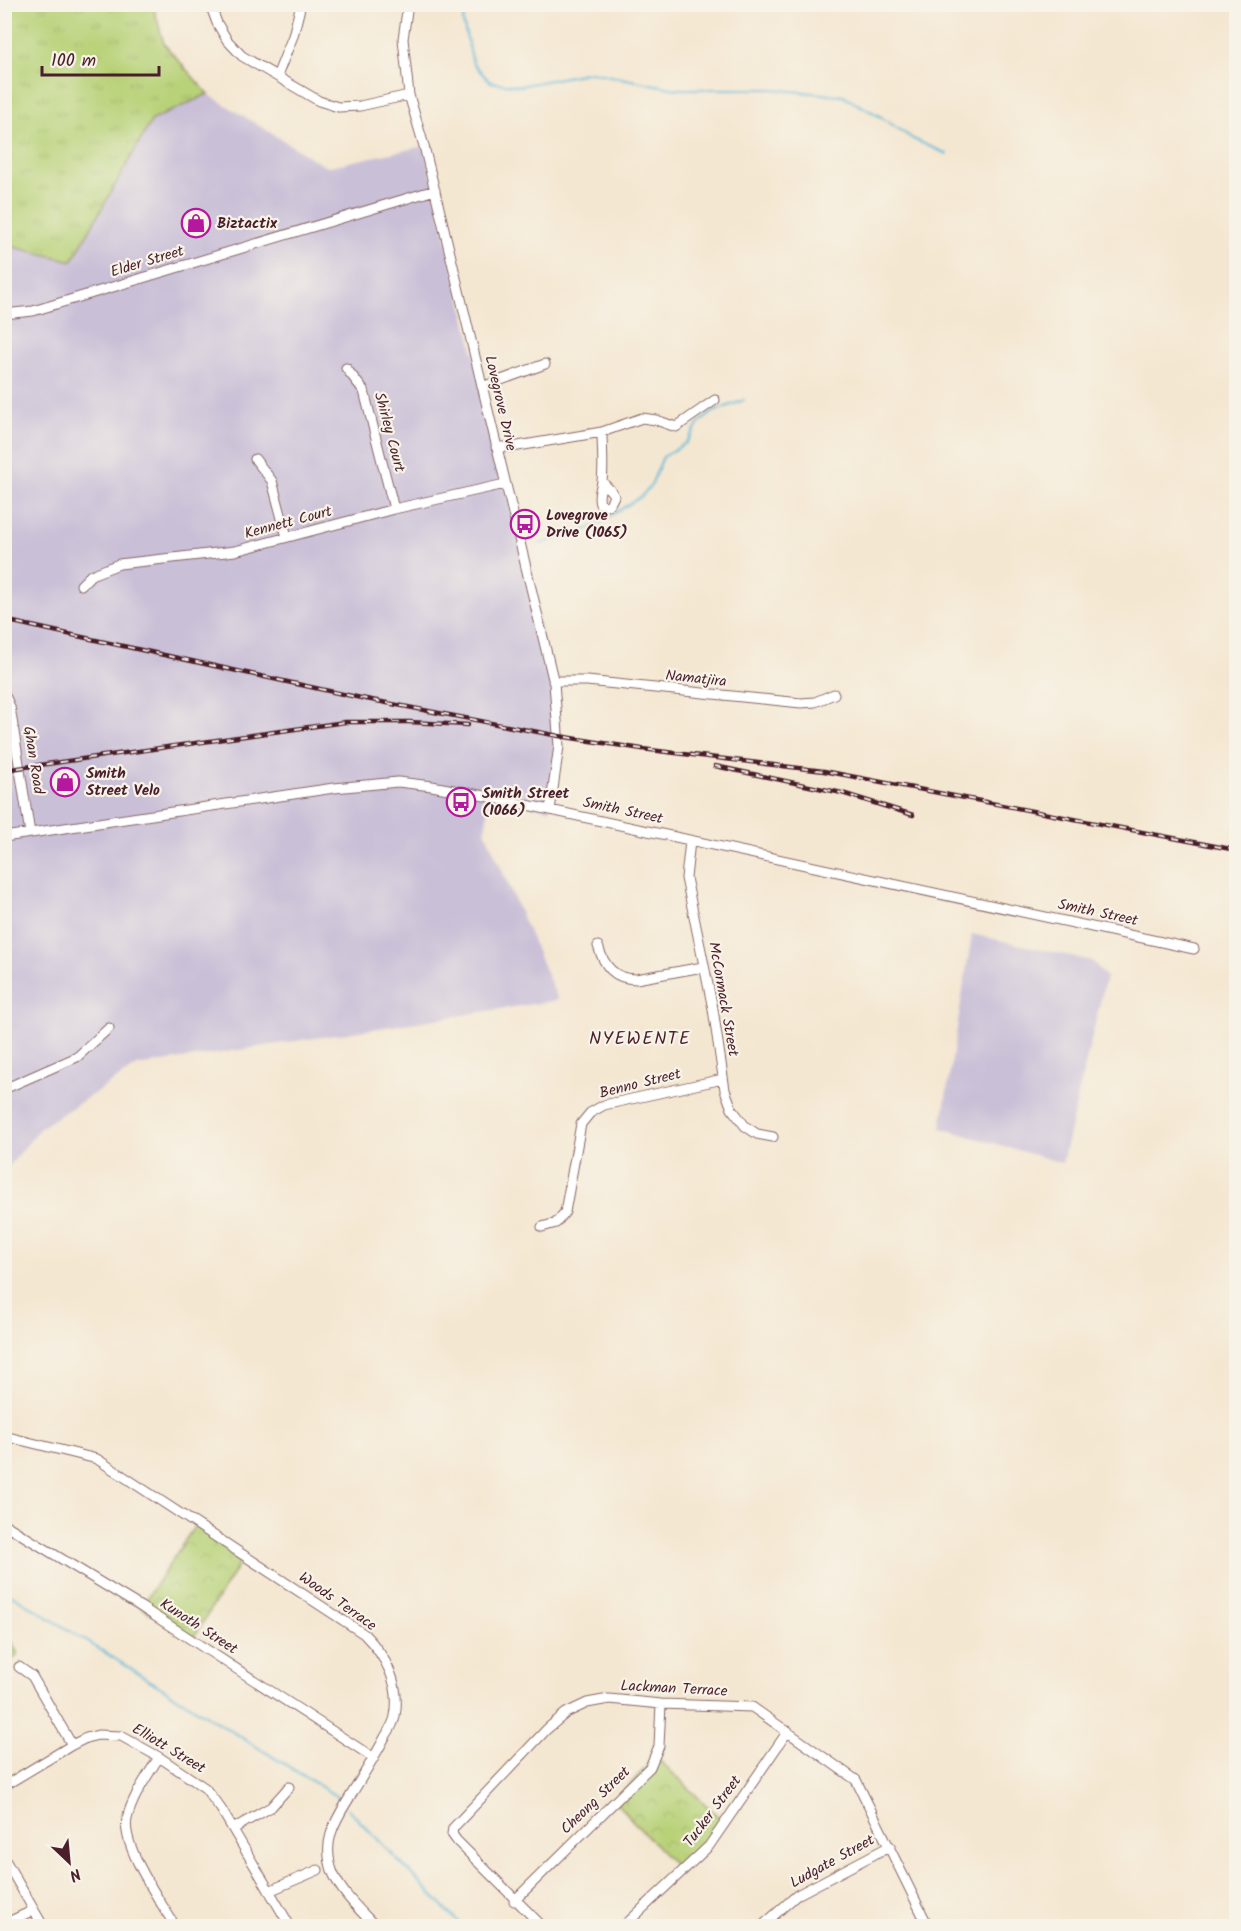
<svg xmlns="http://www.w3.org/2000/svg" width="1241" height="1931" font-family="Kalam,sans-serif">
<defs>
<pattern id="grass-tufts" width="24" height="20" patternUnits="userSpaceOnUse" patternTransform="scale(1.5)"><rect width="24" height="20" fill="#b8d278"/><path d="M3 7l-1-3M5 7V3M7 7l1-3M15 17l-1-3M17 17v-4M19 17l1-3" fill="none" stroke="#a0b468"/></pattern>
<pattern id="park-crowns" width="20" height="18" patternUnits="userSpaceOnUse" patternTransform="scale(1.5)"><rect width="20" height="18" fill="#b8d278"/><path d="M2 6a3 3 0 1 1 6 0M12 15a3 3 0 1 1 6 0" fill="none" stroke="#a0b468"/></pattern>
</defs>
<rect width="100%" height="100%" fill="#f7f3e8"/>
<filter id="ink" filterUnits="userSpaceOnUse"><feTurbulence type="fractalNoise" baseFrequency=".0167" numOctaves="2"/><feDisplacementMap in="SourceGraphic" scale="12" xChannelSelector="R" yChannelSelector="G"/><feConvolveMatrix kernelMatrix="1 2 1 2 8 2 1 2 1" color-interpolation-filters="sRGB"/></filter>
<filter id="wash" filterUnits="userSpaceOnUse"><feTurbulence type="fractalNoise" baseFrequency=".008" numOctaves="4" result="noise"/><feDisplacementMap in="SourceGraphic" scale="24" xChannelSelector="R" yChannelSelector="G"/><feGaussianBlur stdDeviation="1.35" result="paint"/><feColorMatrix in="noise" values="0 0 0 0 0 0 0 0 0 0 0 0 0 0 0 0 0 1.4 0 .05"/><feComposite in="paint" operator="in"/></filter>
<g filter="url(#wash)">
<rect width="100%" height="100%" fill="#f4e7d1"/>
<path fill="#c9bfd7" d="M208,94L326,167L424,146L553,681L559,726L550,810L490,797L485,831L558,1000L137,1066L40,1128L7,1169L5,1178V245L72,260L152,120Z
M972,934L1092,961L1106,977L1062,1163L941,1128Z"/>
<path fill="url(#grass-tufts)" stroke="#817852" stroke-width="1.5" d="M5,4L153,5L164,44L208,94L152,120L72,261L5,245Z"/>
<path fill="url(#park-crowns)" stroke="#817852" stroke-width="1.5" d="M196,1524L244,1556L192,1640L141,1607Z
M5,1631L18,1654L9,1664L5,1659Z
M656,1757L725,1823L681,1872L614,1801Z"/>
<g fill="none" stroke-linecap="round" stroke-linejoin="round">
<path stroke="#5ab6d8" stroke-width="2" d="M467,4L463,22L473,63L490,82L520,86L591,72L676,89H772L843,96L881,117L913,139L947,154
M540,544L591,528L642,496L652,483L663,457L686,443L700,422L713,412L744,400
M4,1590L336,1796L343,1804
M347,1808L462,1926"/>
</g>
</g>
<g filter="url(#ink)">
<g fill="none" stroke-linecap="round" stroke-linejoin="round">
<g stroke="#866565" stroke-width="11">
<path id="minor" d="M210,4L217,23L227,40L242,56L319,101L338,107L360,106L409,95
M408,4L403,39L409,95L424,146L554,683L559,746L550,810
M277,76L293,36L301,4
M4,314L33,311L435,190
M346,368L364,391L394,509
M482,387L545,364
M602,432C602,448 604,465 602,481C601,490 597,495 600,504L606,506L610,504L614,496L611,491L602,482
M496,447H512L602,432L642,418L656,420L676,427L715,400
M255,459L272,481L287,537
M81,585L91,575L119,564L235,551L394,509L505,484
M553,681H587L801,703L815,702L834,694
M4,693L10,707L30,833
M4,837L334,788L398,782L432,786L490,797L1194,949
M690,841L686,878L713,1009L725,1090L732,1109L745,1126L757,1134L773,1137
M598,946C604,966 614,979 636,979L703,967
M4,1089L77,1057L109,1028
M542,1227L556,1223L565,1212L581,1124L590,1113L604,1105L723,1079
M4,1436L97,1459L364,1634C386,1656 401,1685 395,1716C394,1723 389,1731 385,1737C374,1758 361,1779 348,1800C333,1824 322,1844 333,1873C342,1894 360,1910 375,1926
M4,1524L141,1607L374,1758
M19,1667L32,1676L72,1745
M159,1757C147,1777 132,1797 127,1819C121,1846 161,1902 175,1926
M4,1786L72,1745L86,1738L98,1735L121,1736L159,1757L205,1788L221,1809L290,1926
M233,1829L271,1807L289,1787
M4,1858L43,1926
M269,1891L318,1870
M514,1901L650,1767L659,1746L661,1704
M4,1924L34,1910
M542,1926L457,1841L452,1834L453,1828L547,1729L566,1713L587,1703L609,1699L661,1704L752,1707L856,1780L928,1926
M624,1926L709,1846L788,1731
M762,1926L797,1895L890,1846"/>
</g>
<use href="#minor" stroke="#fff" stroke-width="9"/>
<g stroke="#4a1f2b" stroke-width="4.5">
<path id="rail" d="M4,620L361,698L559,736L642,749L824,771L1236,850
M715,766L842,793L913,815
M4,770L345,722H409L468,725"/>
</g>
<use href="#rail" stroke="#f7f3e8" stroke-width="2" stroke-dasharray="7" stroke-linecap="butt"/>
</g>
</g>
<defs>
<g id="shop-ring" transform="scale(1.5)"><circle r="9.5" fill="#f7f3e8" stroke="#b5179e" stroke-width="1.5"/><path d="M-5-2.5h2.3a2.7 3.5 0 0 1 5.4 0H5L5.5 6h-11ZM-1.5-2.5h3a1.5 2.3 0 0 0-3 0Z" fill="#b5179e"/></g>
<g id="bus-ring" transform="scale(1.5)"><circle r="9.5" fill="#f7f3e8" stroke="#b5179e" stroke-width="1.5"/><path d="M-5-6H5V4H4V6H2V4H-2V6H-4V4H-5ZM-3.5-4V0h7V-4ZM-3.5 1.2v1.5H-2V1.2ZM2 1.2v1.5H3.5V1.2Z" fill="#b5179e"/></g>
</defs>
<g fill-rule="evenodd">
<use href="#shop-ring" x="196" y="223"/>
<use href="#bus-ring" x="525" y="524"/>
<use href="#shop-ring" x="65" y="782"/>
<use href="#bus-ring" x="461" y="802"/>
</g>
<g text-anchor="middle" stroke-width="4.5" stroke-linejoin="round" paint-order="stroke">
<g font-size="15" font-weight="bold" fill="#4a1f2b" stroke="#f7f3e8" text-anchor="start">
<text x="217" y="228">Biztactix</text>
<text x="546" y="520">Lovegrove<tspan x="546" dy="17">Drive (1065)</tspan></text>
<text x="86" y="778">Smith<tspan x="86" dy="17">Street Velo</tspan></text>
<text x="482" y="798">Smith Street<tspan x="482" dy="17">(1066)</tspan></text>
</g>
<g font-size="15" fill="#4a1f2b" stroke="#f7f3e8">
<text transform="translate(147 261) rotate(-17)" y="5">Elder Street</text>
<text transform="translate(501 403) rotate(77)" y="5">Lovegrove Drive</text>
<text transform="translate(390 432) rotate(75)" y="5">Shirley Court</text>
<text transform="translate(288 522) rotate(-15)" y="5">Kennett Court</text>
<text transform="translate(696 678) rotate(6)" y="5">Namatjira</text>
<text transform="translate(34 760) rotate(81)" y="5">Ghan Road</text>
<text transform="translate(623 810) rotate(12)" y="5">Smith Street</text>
<text transform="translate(1098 912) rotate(12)" y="5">Smith Street</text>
<text transform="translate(724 999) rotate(80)" y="5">McCormack Street</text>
<text transform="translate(640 1083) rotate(-14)" y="5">Benno Street</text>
<text transform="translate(338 1601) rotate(35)" y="5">Woods Terrace</text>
<text transform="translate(199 1626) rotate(33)" y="5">Kunoth Street</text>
<text transform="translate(674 1688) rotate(3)" y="5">Lackman Terrace</text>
<text transform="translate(169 1748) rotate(31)" y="5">Elliott Street</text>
<text transform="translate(595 1800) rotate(-44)" y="5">Cheong Street</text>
<text transform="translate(712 1811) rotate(-53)" y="5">Tucker Street</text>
<text transform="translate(832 1861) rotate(-29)" y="5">Ludgate Street</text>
</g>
<g font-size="18" letter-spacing="1.5" fill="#4a1f2b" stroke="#f7f3e8">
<text x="640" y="1044">NYEWENTE</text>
</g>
</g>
<rect width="1241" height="1931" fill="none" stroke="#f7f3e8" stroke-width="24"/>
<g transform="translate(69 1862) rotate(154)" stroke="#f7f3e8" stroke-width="4.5" paint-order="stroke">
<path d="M0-4.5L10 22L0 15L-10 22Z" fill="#4a1f2b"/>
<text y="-9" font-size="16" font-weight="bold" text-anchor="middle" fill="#4a1f2b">N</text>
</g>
<path d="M42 66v9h117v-9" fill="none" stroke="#4a1f2b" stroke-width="3"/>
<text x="51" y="66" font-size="18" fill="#4a1f2b" stroke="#f7f3e8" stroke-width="4.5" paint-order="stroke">100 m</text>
</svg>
